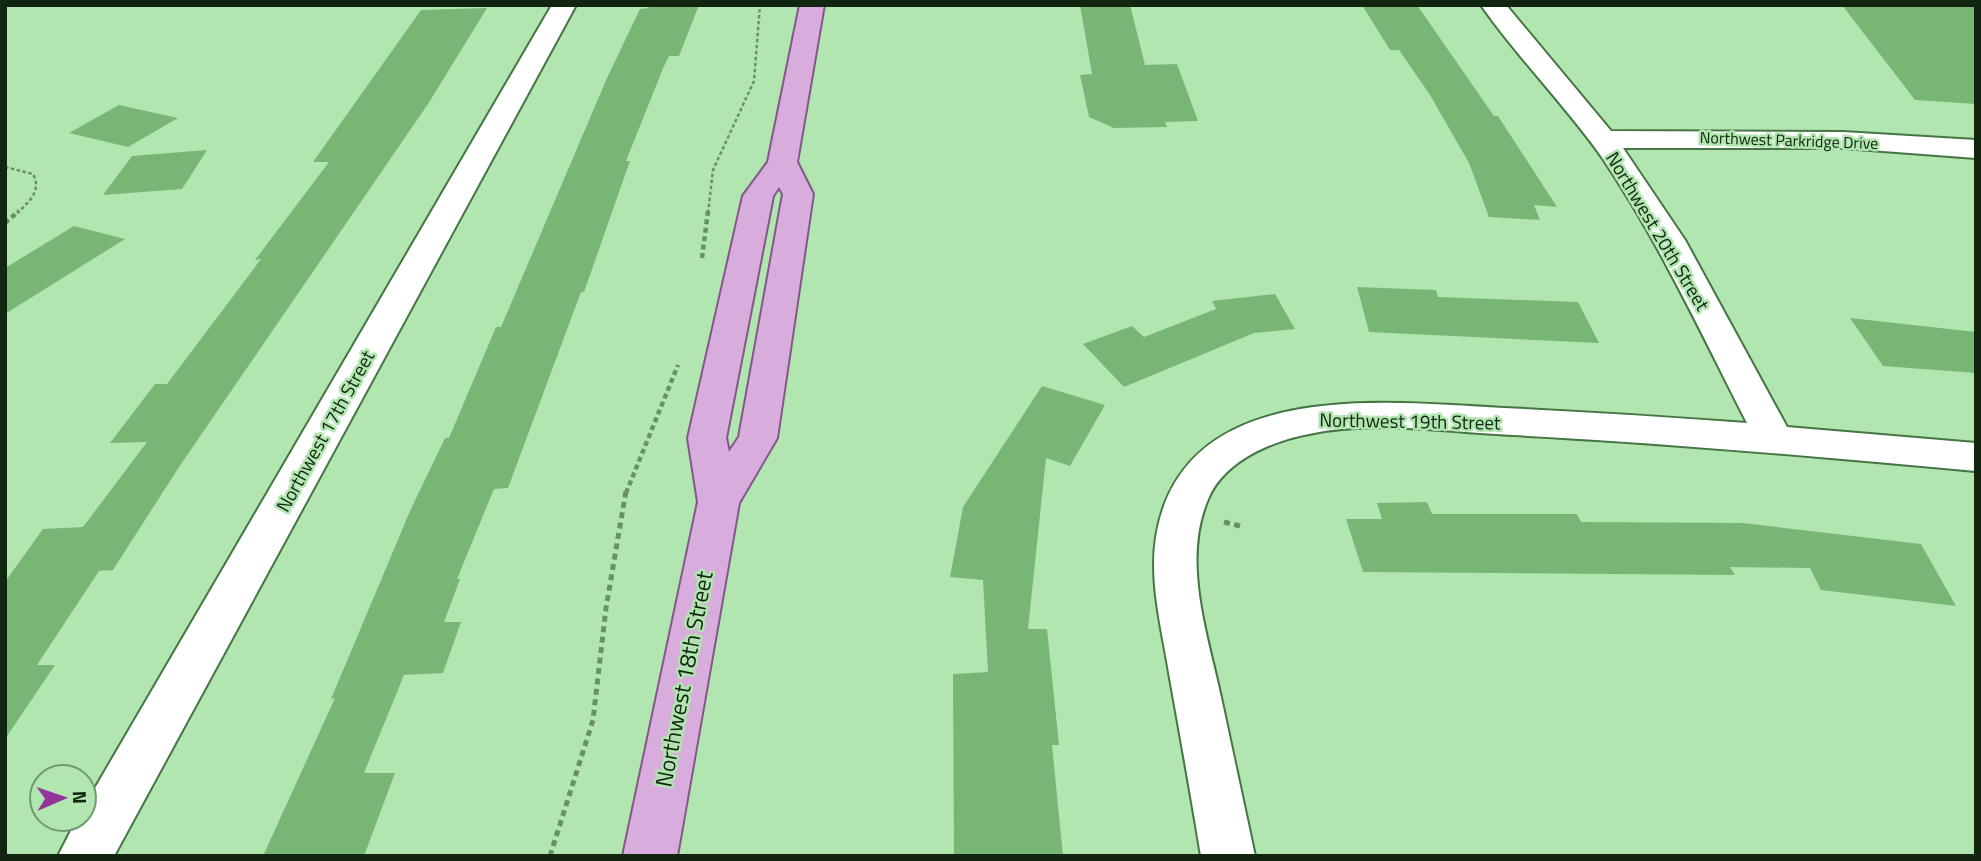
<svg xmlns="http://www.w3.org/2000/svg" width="1981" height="861" font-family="'Titillium Web',sans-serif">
<rect width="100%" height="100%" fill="#b2e6b0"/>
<path fill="#78b676" d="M650,5H699L679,56H669L664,66L626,161H630L584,292H581L508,488L494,489L457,579H460L444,622H461L443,673L404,675L364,773H395L364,856H263L335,698L331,699L410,511L445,438H449L496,327H501L607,78L640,9L648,8Z
M1080,5H1130L1145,65L1177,64L1198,121L1165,122L1167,127L1114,128L1089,117L1080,75L1092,74Z
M1362,5H1417L1494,116H1498L1557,207L1534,205L1540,220L1489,217L1469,163L1430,95L1399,50H1390Z
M1842,5H1976V104L1915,100Z
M487,8L428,104L179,467L113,570L99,571L37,665H55L5,739V582L43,529L83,527L147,442L110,443L155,384H167L261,259L255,260L329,162H313L421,10Z
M119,105L178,118L128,147L69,133Z
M207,150L182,189L103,195L132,156Z
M74,226L125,239L5,314V268Z
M1357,287L1436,290L1438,297L1578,302L1599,343L1369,332Z
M1275,294L1295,329L1254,333L1124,387L1083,344L1132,326L1144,337L1216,309L1212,301Z
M1850,318L1976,332V373L1883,366Z
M1042,386L1105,405L1070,466L1046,458L1028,629H1047L1059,745H1052L1063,856H954L953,674L988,672L983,580L950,577L963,507Z
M1427,502L1432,514H1577L1581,522L1743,523L1921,544L1956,606L1821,590L1810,568L1730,567L1735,575L1363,572L1346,519H1382L1377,503Z"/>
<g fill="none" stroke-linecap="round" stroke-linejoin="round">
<g stroke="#457544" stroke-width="4">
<path id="minor" d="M552,5H576L114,856H58L77,819H84V807Z
M1481,5H1506L1611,131L1843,132L1976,140V158L1843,148H1623L1685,240L1787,427L1976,443V471C1821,457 1667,443 1512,435C1445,432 1375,420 1309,434C1272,441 1226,460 1209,497C1180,561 1209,638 1222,702C1233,753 1244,805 1255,856H1201C1191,795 1180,734 1169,673C1162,629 1149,583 1156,537C1182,376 1386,402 1504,408C1585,412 1666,417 1747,423C1701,333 1658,240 1601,156C1564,104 1518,58 1481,5Z"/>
</g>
<g stroke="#815986" stroke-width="4">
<path id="major" d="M800,5H824L797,162L813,194L777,438L739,503L677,856H623L698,502L688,438L743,196L768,162ZM779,187L783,194L739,437L729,452L726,438L773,196Z"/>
</g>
<path stroke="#6a9069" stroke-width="2.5" stroke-dasharray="3.5 2.5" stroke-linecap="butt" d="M5,167L33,174C42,191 29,202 17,213
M708,213L713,170L754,81L760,5"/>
<path stroke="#6a9069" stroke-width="4.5" stroke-dasharray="5 3.5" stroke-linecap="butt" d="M5,223L19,211
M702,258L708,211
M626,493L678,365"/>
<path stroke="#6a9069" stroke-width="5" stroke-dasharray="6 4.5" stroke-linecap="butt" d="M1224,522L1240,526
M550,856L593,720L606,608L626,491"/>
<use href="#minor" fill="#fff" fill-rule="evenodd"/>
<use href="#major" fill="#d8acdc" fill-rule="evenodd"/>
</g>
<g text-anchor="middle" stroke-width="5" stroke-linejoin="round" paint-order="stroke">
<g font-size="16" fill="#112511" stroke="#b2e6b0">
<text transform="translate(1789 140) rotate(2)" y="6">Northwest Parkridge Drive</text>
</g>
<g font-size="19" fill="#112511" stroke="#b2e6b0">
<text transform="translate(1658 231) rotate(59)" y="7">Northwest 20th Street</text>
<text transform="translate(1410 421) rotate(1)" y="7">Northwest 19th Street</text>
<text transform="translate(325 431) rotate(-61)" y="7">Northwest 17th Street</text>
</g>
<g font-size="23" fill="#112511" stroke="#b2e6b0">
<text transform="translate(684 679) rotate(-79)" y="8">Northwest 18th Street</text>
</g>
</g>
<rect width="1981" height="861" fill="none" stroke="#112511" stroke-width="14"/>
<g transform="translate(63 798) rotate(88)"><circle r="33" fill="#b2e6b0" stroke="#729970" stroke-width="2"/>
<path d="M0-5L12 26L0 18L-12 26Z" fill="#93349d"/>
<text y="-10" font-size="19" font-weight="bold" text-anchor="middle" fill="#112511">N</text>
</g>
</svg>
